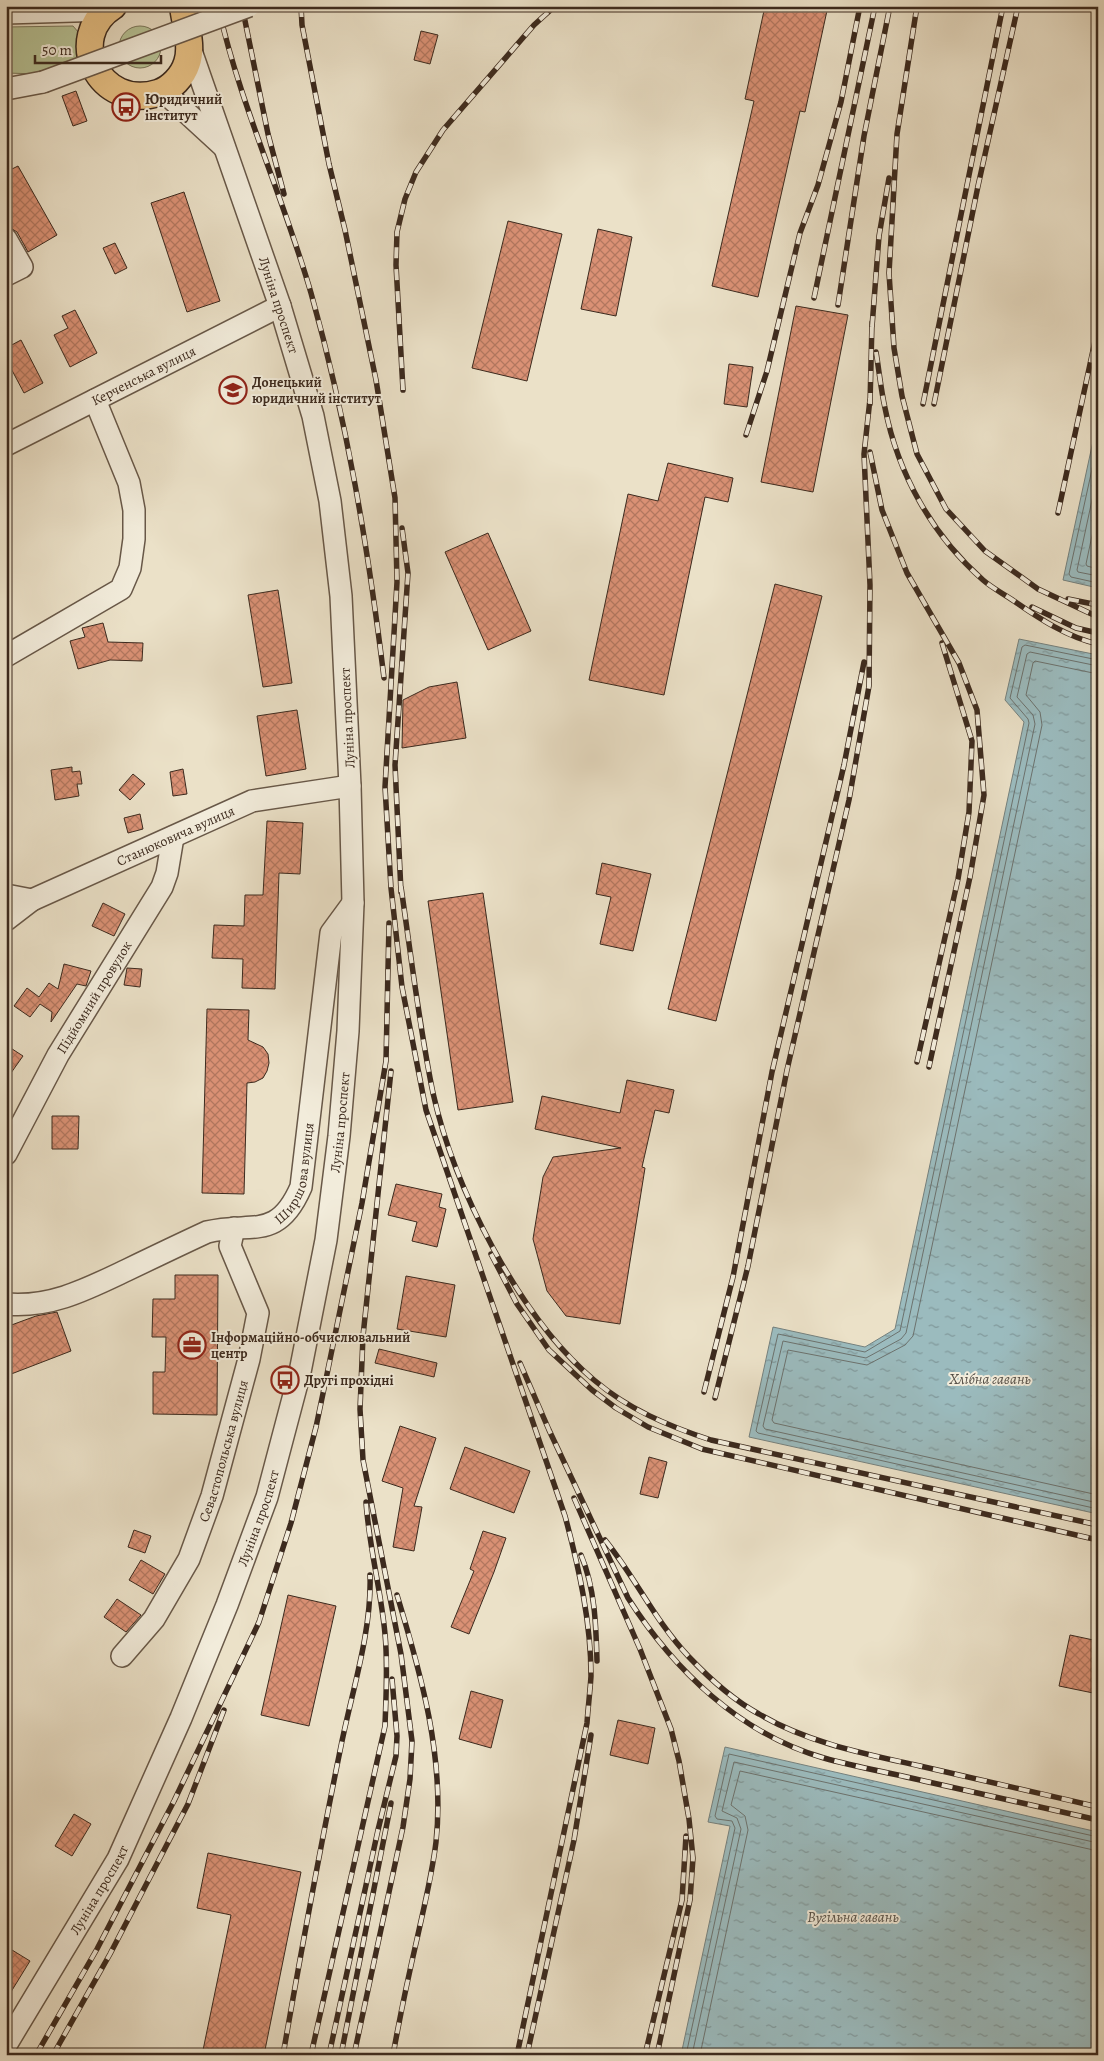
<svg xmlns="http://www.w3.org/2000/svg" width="1104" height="2061" font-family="Alegreya,serif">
<defs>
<pattern id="water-ripples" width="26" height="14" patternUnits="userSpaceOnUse" patternTransform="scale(1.25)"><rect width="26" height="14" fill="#9bbbbe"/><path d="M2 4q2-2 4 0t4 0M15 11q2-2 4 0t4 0" fill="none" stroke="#80989a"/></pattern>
<pattern id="building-cross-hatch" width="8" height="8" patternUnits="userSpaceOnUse" patternTransform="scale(1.25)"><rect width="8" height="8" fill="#da9175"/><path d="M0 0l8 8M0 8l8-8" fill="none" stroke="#b2775f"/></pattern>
</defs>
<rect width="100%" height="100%" fill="#ebe1c8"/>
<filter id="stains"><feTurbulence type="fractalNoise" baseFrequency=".004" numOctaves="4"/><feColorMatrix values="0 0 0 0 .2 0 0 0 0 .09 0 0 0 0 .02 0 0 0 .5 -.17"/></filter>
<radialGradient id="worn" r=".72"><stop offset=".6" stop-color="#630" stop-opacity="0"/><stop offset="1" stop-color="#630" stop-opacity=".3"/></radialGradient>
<path fill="#b7c396" stroke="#7a765a" d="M119 47a21 21 0 1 1 42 0a21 21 0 1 1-42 0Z
M73,26L85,40V58L39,74L6,73V27Z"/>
<path fill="url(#water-ripples)" stroke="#75817e" d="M1098,418V588L1063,580Z
M1019,639L1098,655V1514L749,1437L773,1327L865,1347L895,1329L1024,722L1005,700Z
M725,1747L1098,1832V2055H681L730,1826L708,1822Z"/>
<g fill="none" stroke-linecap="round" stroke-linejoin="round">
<path stroke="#6c726e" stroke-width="1" d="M1098,442L1069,574L1071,577L1098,583
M1098,472L1077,570L1078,572L1098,576
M1098,507L1086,564L1087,566L1098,569
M1098,660L1025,645L1022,647L1010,698L1028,719L1029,723L900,1331L865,1352L778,1334L756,1431L758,1433L1098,1509
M1098,666L1030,652L1027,654L1017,697L1033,715L1035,724L906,1333L901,1339L866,1358L783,1341L763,1426L765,1429L1098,1503
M1098,674L1035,661L1033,663L1026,695L1040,712L1042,725L913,1336L905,1345L867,1365L788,1350L772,1420L774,1423L1098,1495
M686,2055L735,1828L732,1821L717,1819L715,1816L729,1754L1098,1837
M692,2055L741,1829L737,1818L722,1811L734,1762L1098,1843
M700,2055L748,1830L745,1816L731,1805L740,1771L1098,1851"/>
</g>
<path fill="url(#building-cross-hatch)" stroke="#3c2a1e" d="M765,6H828L805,112L800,111L758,297L712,286L754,101L745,99Z
M421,31L438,35L430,64L414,60Z
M76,91L87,121L73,126L62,96Z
M18,166L57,235L28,252L17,232L9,227L6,223V172Z
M184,192L220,301L187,312L151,203Z
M508,221L562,234L527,381L472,368Z
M598,229L632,237L616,316L581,309Z
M115,243L127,268L115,274L103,248Z
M796,306L848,315L813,492L761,482Z
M75,310L97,353L70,367L54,335L68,328L62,316Z
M21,340L43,383L24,393L6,359V348Z
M729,364L753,367L747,407L724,404Z
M668,463L733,478L728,502L705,497L664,695L589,680L628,494L658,501Z
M488,533L531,631L488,650L445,552Z
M775,584L822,596L716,1021L668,1009Z
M278,590L292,683L263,687L248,595Z
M103,623L108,642L143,643L142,661L110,660L78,669L70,641L85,637L82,628Z
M457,682L466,738L402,748L403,700L429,687Z
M297,710L306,769L266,776L257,716Z
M72,767V772L80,771L82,784H77L79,796L55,800L51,770Z
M183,769L187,794L173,796L170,772Z
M133,774L145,784L130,800L119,790Z
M140,814L143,829L128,833L124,818Z
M267,821L303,823L300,874L279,873L275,989L242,988L243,959L212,958L214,925L244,926L245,895H263Z
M602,863L651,874L633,951L600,944L611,897L596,894Z
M483,893L513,1102L458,1110L428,901Z
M103,903L125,914L114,936L92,926Z
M64,964L91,971L86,986L77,984L51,1022L52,1012L40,1004L30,1017L14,1006L27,988L39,997L49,983L58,989Z
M127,968L142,969L140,987L124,985Z
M207,1009L249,1010L248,1040L263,1047L268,1054L269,1063L267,1071L263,1078L255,1082L247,1083L244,1194L202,1193Z
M6,1045L23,1056L6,1080Z
M627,1080L674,1090L669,1113L655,1110L642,1167L645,1168L620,1324L566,1316L547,1291L533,1239L543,1177L553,1157L621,1148L535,1129L542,1096L620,1113Z
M52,1116H79L78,1149H52Z
M396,1184L442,1194L439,1207L446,1209L437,1247L412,1241L417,1222L388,1215Z
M175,1275H218L217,1415L153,1414V1372H165L166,1337H152L153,1299H175Z
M406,1276L455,1285L446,1337L397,1329Z
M57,1312L71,1351L6,1376V1327L36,1316Z
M379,1349L437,1363L434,1377L375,1363Z
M400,1426L436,1438L414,1506L422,1507L414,1551L393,1547L403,1488L382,1481Z
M465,1447L530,1471L514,1513L450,1489Z
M649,1457L667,1462L658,1498L640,1494Z
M134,1530L151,1536L145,1553L128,1547Z
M483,1531L506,1538L494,1572L469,1634L451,1627L474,1571L470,1569Z
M141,1560L165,1574L153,1594L129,1580Z
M288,1595L336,1606L309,1726L261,1715Z
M117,1599L141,1615L126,1632L104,1617Z
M1070,1635L1098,1641V1694L1059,1686Z
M471,1691L503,1700L491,1748L459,1739Z
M618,1720L655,1728L648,1764L610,1755Z
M74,1814L91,1824L72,1856L55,1846Z
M208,1853L301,1872L264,2055H202L231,1915L197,1908Z
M12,1950L30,1961L6,2000V1959Z"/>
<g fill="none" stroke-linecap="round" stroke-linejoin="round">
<g stroke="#685848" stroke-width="24">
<g id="minor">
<path d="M6,13L107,10"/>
<path d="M6,89L43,82"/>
<path d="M163,91L224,147"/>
<path d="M6,239L22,267L6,275"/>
<path id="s1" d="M6,445L280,306"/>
<path d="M6,656L121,589L130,568L134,539V510L129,483L95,400"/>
<path d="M6,895L32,900"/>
<path id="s2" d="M6,920L32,900L252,801L350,786"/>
<path id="s3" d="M6,1154L58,1055L162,887L167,873L173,837"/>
<path id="s4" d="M6,1304C51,1308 87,1289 127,1270C154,1257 181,1244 207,1232C252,1221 277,1242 301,1187L331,933L353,903"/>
<path id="s5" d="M122,1656L154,1619L189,1559L212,1496L249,1359L258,1313L230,1246L234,1228"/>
<path id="s6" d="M6,2045L118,1859L181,1718L227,1605L267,1497L300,1372L326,1240L339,1136L348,1031L353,903L350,786L341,596L330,501L313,416L280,306L189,45"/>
</g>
</g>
<g stroke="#3c2a1e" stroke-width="29">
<path id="major" d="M113,6C64,37 99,111 158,93C171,89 183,76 187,63C193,46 185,24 183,6"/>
</g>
<use href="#minor" stroke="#f2ecdb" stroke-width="21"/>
<use href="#major" stroke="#e6c084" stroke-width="26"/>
<g stroke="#3c2a1e" stroke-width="5.5">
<path id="rail" d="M218,6C240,105 283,196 311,293C347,421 368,547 384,678
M242,6L268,134L284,194
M301,6L302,25L329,164L345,230L376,380L395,498L397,582L385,787L391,888L402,987L426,1110L565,1516C579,1568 591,1622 591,1676C590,1692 588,1708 587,1723L517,2055
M917,6L897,134L889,273L894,348L902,396L917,454L946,509L985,551L1038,589L1098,617
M814,298L875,6
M838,305L864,136L890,6
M872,327L879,236L889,178
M876,352C879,370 881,390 885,408C898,474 932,535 983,580C992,588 1004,594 1014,601C1040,619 1067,637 1098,644
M403,390L396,265L397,232L405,199L416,172L443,130L534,25L555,6
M870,404L872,322
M923,404L1003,6
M934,404L978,186L1018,6
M746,435L767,371L800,233L818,185L841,102L860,6
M870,452L882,510L907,573L959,663L977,710L984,795L970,877L929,1067
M1058,513L1098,327
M1068,599L1098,605
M1032,607L1076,628L1098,633
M401,887C411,955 419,1025 433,1093C454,1188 519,1317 594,1380C628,1409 668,1426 711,1440L1098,1525
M401,892L395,765L408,573L402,528
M917,1062L958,879L969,812L972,741L942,643
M491,1254L517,1304L549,1350L592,1390L616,1408L648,1427L702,1449L1098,1540
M520,1363L549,1430L628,1598C674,1670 740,1734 824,1758C856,1767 891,1773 924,1781C982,1794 1040,1807 1098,1820
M704,1392L733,1277L772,1072L844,765L864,662
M715,1398L748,1266L787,1070L849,800L869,686L870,585L864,454L870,399
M574,1498L640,1649L671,1729L679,1761L689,1819L693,1858L690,1900L657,2055
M605,1540C635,1577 655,1621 689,1657C709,1678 733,1700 759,1714C808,1743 866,1754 920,1766C980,1780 1039,1793 1098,1807
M581,1555C595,1588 596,1625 597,1661
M36,2055L97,1949L174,1801L259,1622L291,1523L316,1427L326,1379L362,1203L386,1061L389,923
M53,2055L110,1954L188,1804L224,1710
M283,2055C301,1952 320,1849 341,1746C352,1691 372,1631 370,1575
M311,2055L385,1726C386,1696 388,1665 385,1634C381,1590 369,1547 366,1502
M329,2055L378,1830L396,1756L397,1736L392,1679
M341,2055L391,1803
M354,2055L403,1827L410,1779L412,1741L401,1654L363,1460L360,1409L363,1336L391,1071
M393,2055C400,2016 408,1978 417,1939C424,1907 432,1875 436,1842C445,1758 421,1674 397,1595
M527,2055L574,1840L591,1735
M645,2055L682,1900L686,1836"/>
</g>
<use href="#rail" stroke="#f2ecdb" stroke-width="4" stroke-dasharray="11" stroke-linecap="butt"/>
<g stroke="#685848" stroke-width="24" stroke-linecap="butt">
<path id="minor-bridge" d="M43,82L249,6"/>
</g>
<use href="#minor-bridge" stroke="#f2ecdb" stroke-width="21"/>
</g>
<defs>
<g id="bus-ring" transform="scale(1.4375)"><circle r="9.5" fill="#f2ecdb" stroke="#8f2418" stroke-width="1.5"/><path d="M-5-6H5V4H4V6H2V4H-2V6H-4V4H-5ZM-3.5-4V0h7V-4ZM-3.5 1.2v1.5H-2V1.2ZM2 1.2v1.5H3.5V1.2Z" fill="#8f2418"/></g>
<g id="university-ring" transform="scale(1.4375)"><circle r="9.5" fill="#f2ecdb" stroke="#8f2418" stroke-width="1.5"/><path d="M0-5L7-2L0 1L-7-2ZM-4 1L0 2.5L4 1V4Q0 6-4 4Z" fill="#8f2418"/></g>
<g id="office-ring" transform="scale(1.4375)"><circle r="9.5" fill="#f2ecdb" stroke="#8f2418" stroke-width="1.5"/><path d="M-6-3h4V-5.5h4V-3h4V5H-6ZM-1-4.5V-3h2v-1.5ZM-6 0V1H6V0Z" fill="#8f2418"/></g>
</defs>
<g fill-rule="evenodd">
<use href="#bus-ring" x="126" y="107"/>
<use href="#university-ring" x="233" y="390"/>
<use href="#office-ring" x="192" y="1345"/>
<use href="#bus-ring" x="285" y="1380"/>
</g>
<g text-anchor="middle" stroke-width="4" stroke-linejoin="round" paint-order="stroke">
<g font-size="14" font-weight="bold" fill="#3c2a1e" stroke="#f2ecdb" text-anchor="start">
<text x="145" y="104">Юридичний<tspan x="145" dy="16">інститут</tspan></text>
<text x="252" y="387">Донецький<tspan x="252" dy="16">юридичний інститут</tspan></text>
<text x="211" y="1342">Інформаційно-обчислювальний<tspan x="211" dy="16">центр</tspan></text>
<text x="304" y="1385">Другі прохідні</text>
</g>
<g font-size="14" fill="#3c2a1e" stroke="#f2ecdb">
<text transform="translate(279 305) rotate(72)" y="5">Луніна проспект</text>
<text dy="5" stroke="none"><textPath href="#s1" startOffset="154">Керченська вулиця</textPath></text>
<text transform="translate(347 718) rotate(-93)" y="5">Луніна проспект</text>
<text dy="5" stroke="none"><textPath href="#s2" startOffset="190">Станюковича вулиця</textPath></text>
<text dy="5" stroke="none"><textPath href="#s3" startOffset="180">Підйомний провулок</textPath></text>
<text dy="5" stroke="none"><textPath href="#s6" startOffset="991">Луніна проспект</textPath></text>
<text dy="5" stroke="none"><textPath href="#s4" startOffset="340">Ширшова вулиця</textPath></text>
<text dy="5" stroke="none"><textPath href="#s5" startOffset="232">Севастопольська вулиця</textPath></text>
<text dy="5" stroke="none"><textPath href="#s6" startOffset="586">Луніна проспект</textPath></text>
<text dy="5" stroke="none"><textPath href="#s6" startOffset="181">Луніна проспект</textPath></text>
</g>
<g font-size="15" font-style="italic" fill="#544e46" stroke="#f2ecdb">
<text x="990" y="1384">Хлібна гавань</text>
<text x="853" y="1922">Вугільна гавань</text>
</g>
</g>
<rect width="1104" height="2061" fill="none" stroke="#ebe1c8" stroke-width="25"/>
<rect x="8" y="8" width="1089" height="2046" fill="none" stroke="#3c2a1e" stroke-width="2.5"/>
<rect x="12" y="12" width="1079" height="2036" fill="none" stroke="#3c2a1e"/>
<path d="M35 55v8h126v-8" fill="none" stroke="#3c2a1e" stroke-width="2.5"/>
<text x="42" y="55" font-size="15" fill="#3c2a1e" stroke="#f2ecdb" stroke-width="4" paint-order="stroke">50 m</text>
<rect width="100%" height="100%" filter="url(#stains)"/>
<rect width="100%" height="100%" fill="url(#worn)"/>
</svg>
